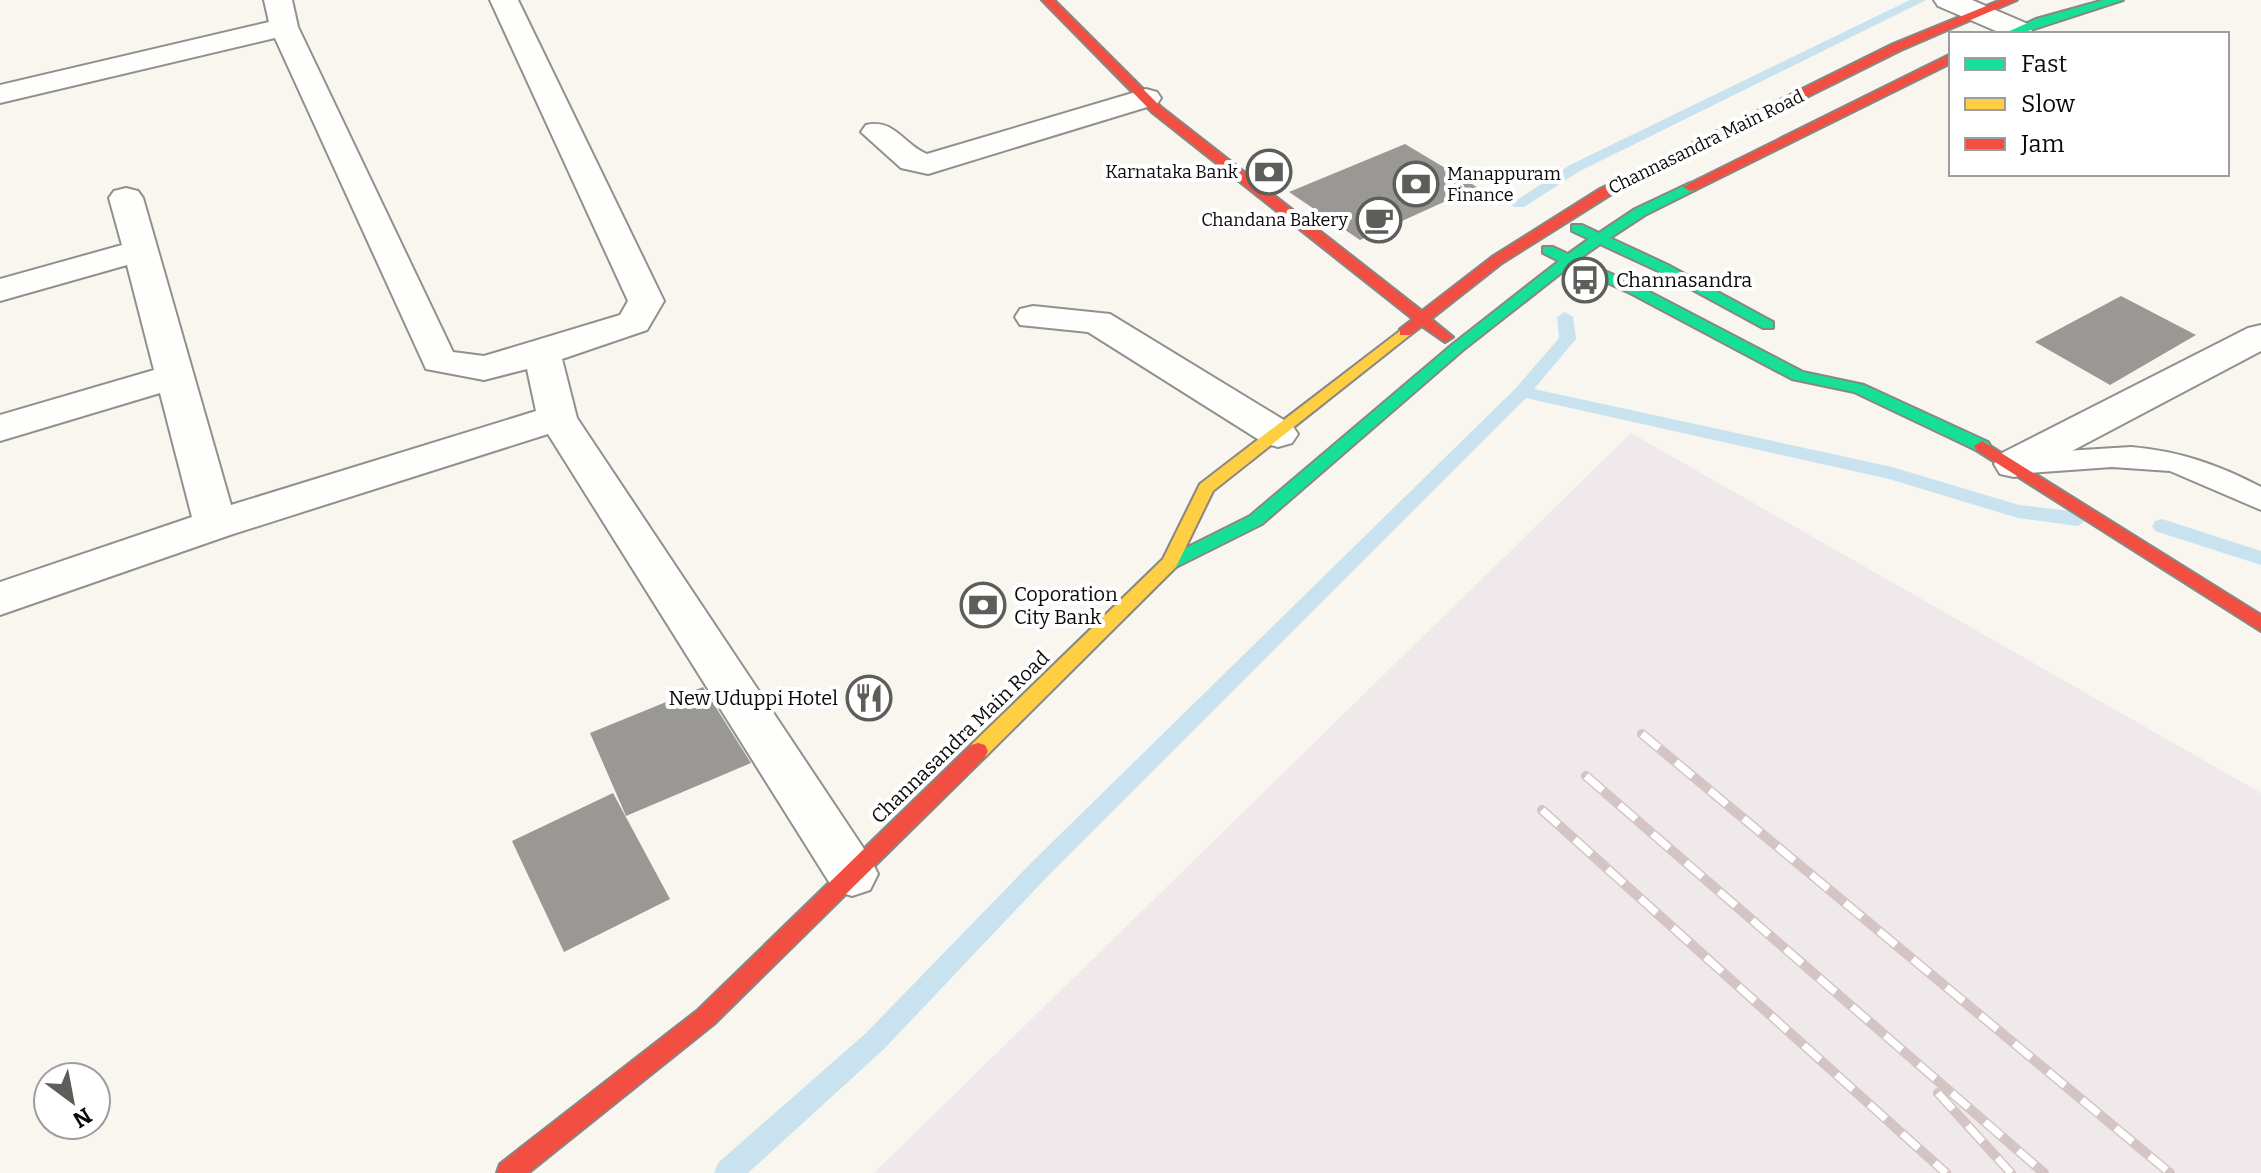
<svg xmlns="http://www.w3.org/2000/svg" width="2261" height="1173" font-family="Bitter,serif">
<rect width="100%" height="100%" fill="#f8f6ee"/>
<path fill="#efe9eb" d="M1631,433L2261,793V1173H874Z"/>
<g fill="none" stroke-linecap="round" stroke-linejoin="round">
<path fill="#c8e2ef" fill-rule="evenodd" d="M1910,0H1926L1580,171L1524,207H1514L1511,204L1570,165Z
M1565,312L1573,317L1576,339L1534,389L1892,467L2019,505L2078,512L2088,519L2078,526L2018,518L1889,479L1526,398L1047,877L884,1049L748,1173H714L718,1163L866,1033L1031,863L1516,388L1559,338L1557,317Z
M2162,519L2261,551V565L2155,531L2152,526L2155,521Z"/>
</g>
<path fill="#9a9894" d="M1405,144L1477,187L1360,240L1289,192Z
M2121,296L2196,335L2110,385L2035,342Z
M703,687L751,763L626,816L590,733Z
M613,793L670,899L564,952L512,841Z"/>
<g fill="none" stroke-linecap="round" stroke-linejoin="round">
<g stroke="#91908d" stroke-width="4">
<path id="lane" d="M2131,447C2179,451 2219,465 2261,487V510L2170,471L2112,467L2014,474L2004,471L1999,464L2004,457L2014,454Z"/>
</g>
<g stroke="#91908d" stroke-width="4">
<path id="street" d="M264,0H292L298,27L453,352L484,356L620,315L628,301L490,0H518L664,301L647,330L562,359L577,418L870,858L878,874L870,890L852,896L834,890L548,434L230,535L0,615V582L192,517L160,393L0,441V415L154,370L127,265L0,301V279L122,245L109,198L114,191L126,188L138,191L143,198L231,505L536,411L527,369L484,380L426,369L275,38L0,103V85L269,22Z
M1934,0H1972L2028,24L2032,30L2029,34H2003L1938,6Z
M1146,89L1157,92L1161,98L1157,104L928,174L901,168L861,132L866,125C894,118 904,145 927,154Z
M1033,306L1110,314L1292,425L1298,434L1292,443L1278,447L1264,443L1088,332L1020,325L1015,317L1020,309Z
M2261,325V351L2028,474L2014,477L2000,474L1994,464L2000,454L2248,328Z"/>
</g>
<g stroke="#888783" stroke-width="4">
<path id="fast" d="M2104,0H2123L2019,34H2003L2036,19Z
M1690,183L1695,184V190L1645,215L1610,238L1668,265L1773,322V328H1763L1658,271L1600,244L1579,259L1640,287L1803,372L1864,385L1988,442L1990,446L1988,450H1976L1854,392L1792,379L1630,293L1570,266L1463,350L1262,524L1176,567H1164L1161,563L1164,559L1250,516L1453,344L1559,261L1543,253V247H1553L1568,254L1589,239L1572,231V225H1582L1599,233L1635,209Z"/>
</g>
<g stroke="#888783" stroke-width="4">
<path id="slow" d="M1405,327L1413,332L1410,335L1213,491L1176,567L985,757L978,759L971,757L968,751L971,745L1163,559L1200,484Z"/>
</g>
<g stroke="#888783" stroke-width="4">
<path id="jam" d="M1042,0H1054L1161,107L1422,311L1492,257L1600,189L1893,44L2001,0H2017L1901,50L1610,195L1502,263L1431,319L1453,337L1445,342L1422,326L1410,335H1400V329L1413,319L1153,113Z
M1951,54V63L1695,190L1690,191L1683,187Z
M1982,441L2261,615V631L1976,450L1974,446Z
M978,743L985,745L988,751L985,757L714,1024L528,1173H497L500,1164L698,1010L971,745Z"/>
</g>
<use href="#lane" fill="#fefefc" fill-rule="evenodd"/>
<use href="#street" fill="#fefefc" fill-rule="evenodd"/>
<use href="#fast" fill="#16e098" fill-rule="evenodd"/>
<use href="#slow" fill="#ffcf43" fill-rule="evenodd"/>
<use href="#jam" fill="#f24e42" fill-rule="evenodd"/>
<g stroke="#d4c5c4" stroke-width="10">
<path id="rail" d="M1642,734L2170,1173
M1586,776L2044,1173
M1542,810L1946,1173
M1938,1093L2011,1173"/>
</g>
<use href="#rail" stroke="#fff" stroke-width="7" stroke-dasharray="22" stroke-linecap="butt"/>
</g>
<defs>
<g id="bank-ring" transform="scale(2.3)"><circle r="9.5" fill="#fff" stroke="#5d5d5a" stroke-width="1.5"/><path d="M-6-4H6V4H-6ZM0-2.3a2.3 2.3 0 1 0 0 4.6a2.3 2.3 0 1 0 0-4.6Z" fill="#5d5d5a"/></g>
<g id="cafe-ring" transform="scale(2.3)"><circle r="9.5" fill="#fff" stroke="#5d5d5a" stroke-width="1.5"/><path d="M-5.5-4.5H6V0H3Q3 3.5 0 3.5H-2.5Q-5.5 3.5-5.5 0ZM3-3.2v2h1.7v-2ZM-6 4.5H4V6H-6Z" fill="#5d5d5a"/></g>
<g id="bus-ring" transform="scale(2.3)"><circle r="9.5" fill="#fff" stroke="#5d5d5a" stroke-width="1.5"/><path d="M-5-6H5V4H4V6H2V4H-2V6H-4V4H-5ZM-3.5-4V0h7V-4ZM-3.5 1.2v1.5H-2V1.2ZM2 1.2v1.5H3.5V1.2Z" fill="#5d5d5a"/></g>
<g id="restaurant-ring" transform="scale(2.3)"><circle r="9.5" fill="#fff" stroke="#5d5d5a" stroke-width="1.5"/><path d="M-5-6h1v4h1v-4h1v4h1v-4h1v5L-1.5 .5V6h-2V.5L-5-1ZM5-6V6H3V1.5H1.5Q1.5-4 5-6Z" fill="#5d5d5a"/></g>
</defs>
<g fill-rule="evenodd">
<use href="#bank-ring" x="1269" y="172"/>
<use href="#bank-ring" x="1416" y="184"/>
<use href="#cafe-ring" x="1379" y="220"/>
<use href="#bus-ring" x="1585" y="280"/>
<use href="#bank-ring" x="983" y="605"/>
<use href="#restaurant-ring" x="869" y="698"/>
</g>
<g text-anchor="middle" stroke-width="8" stroke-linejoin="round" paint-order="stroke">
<g font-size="18" fill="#0a0a0a" stroke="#fff">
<text transform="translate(1706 142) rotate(-26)" y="6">Channasandra Main Road</text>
</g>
<g font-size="18" fill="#0a0a0a" stroke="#fff" text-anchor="end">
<text x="1238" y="178">Karnataka Bank</text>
<text x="1447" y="180" text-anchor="start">Manappuram<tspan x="1447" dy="21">Finance</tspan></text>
<text x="1348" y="226">Chandana Bakery</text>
</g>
<g font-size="20" fill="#0a0a0a" stroke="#fff" text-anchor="start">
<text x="1616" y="287">Channasandra</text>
<text x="1014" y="601">Coporation<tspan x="1014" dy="23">City Bank</tspan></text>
<text x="838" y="705" text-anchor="end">New Uduppi Hotel</text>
</g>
<g font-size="20" fill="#0a0a0a" stroke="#fff">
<text transform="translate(960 737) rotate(-44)" y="7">Channasandra Main Road</text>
</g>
</g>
<rect x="1949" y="32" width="280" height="144" fill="#ffffff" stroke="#9d9d9d" stroke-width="2"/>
<rect x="1965" y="58" width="40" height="12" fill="#16e098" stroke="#9d9d9d" stroke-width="2"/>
<text x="2021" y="72" font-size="24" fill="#0a0a0a">Fast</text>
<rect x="1965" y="98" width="40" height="12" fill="#ffcf43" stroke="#9d9d9d" stroke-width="2"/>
<text x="2021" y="112" font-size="24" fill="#0a0a0a">Slow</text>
<rect x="1965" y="138" width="40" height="12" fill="#f24e42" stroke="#9d9d9d" stroke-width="2"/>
<text x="2021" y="152" font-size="24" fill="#0a0a0a">Jam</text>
<g transform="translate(72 1101) rotate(148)"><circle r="38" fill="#ffffff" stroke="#9d9d9d" stroke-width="2"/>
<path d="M0-6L14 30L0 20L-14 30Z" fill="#5d5d5a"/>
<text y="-12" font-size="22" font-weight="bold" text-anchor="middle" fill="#0a0a0a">N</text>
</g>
</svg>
